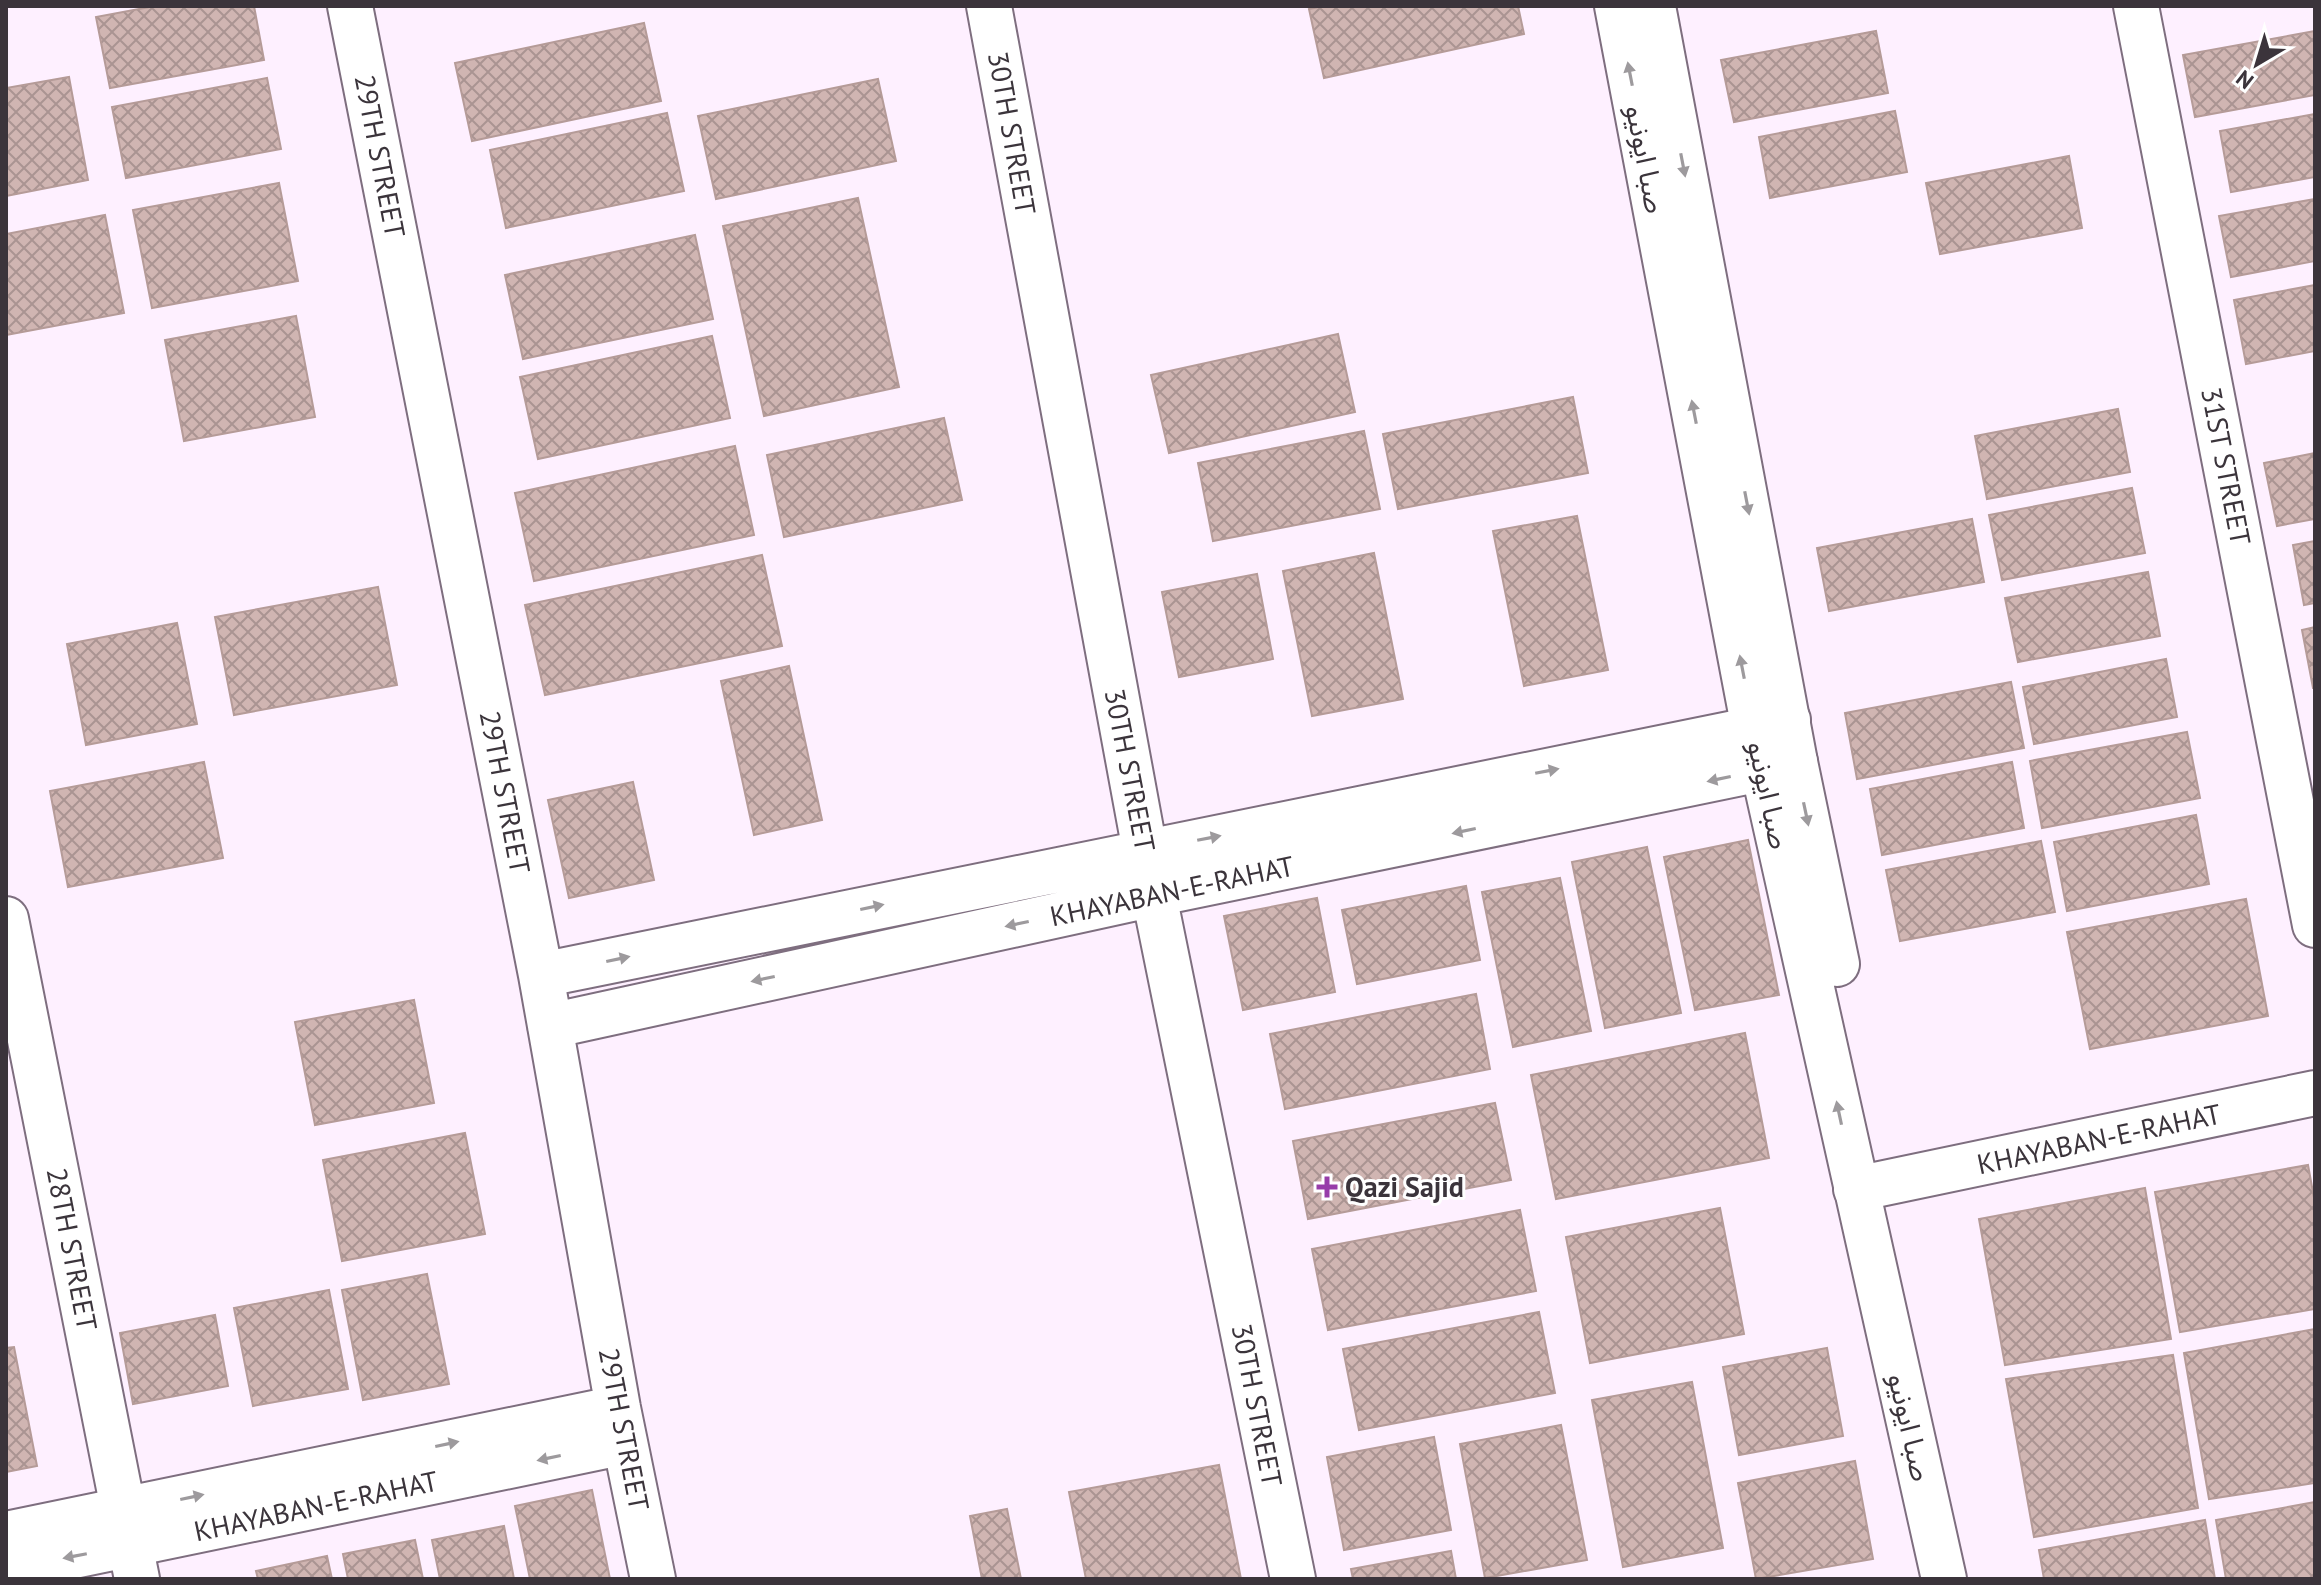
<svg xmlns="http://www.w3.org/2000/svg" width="2321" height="1585" font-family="'PT Sans','Noto Sans Arabic',sans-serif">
<defs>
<pattern id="building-cross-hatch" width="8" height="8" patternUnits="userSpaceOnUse" patternTransform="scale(2)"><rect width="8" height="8" fill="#d0b5b2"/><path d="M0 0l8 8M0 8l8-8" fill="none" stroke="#aa9492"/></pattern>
</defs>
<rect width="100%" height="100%" fill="#fef0ff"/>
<path fill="url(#building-cross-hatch)" stroke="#b59b98" stroke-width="2" d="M155,6H254L264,60L110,88L96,17Z
M1324,6H1518L1524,34L1324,78L1309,9Z
M644,23L661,101L472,141L455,63Z
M1876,31L1888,93L1734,122L1721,60Z
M2315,31V95L2195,117L2183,55Z
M69,77L88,180L6,196V88Z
M267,78L281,149L126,178L112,107Z
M878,79L896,161L716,199L698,116Z
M1895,111L1907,172L1770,198L1759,137Z
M667,113L684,191L506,228L490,150Z
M2315,114V177L2231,192L2220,131Z
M2069,156L2082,228L1940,254L1926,183Z
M279,183L298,281L152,308L133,210Z
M858,198L899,387L764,416L723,226Z
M2315,199V261L2231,277L2219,216Z
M105,215L124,313L6,335V234Z
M695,235L713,319L523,359L505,275Z
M2315,285V351L2246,364L2234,300Z
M296,316L315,417L184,441L165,340Z
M1338,334L1355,412L1169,453L1151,375Z
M712,336L730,418L538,459L520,377Z
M1573,397L1588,473L1398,509L1383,434Z
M2118,409L2130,472L1987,499L1975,436Z
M944,418L962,500L784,537L767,455Z
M1364,431L1380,509L1213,541L1198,463Z
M735,446L754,535L534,581L515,493Z
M2315,453V519L2277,526L2264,463Z
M2132,488L2145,553L2002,580L1989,515Z
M1577,516L1608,670L1524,686L1493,531Z
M1972,519L1984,582L1829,611L1817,548Z
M2315,541V603L2304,605L2293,545Z
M1374,553L1403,699L1312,716L1283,571Z
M762,555L782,646L545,695L525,605Z
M2148,572L2160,636L2018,662L2005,598Z
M1257,574L1273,659L1179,677L1162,592Z
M378,587L397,685L234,715L215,617Z
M177,623L197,724L86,745L67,644Z
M2315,627V688H2313L2302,630Z
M2166,659L2177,717L2034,744L2023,687Z
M789,666L822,820L754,835L721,681Z
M2011,682L2024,748L1857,779L1845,713Z
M2187,732L2200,798L2042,828L2030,761Z
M204,762L223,858L68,887L50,791Z
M2012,762L2024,828L1882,855L1870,789Z
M633,782L654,880L569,898L548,800Z
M2196,815L2209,884L2067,911L2054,842Z
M1748,840L1779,995L1695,1010L1664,857Z
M2041,841L2055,912L1900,941L1886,870Z
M1647,847L1681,1013L1605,1028L1572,862Z
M1560,878L1591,1031L1513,1047L1482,892Z
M1466,886L1480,960L1357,984L1342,910Z
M1317,898L1335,992L1243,1010L1224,916Z
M2246,899L2268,1016L2090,1049L2067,932Z
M1476,994L1490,1069L1285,1109L1270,1034Z
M414,1000L434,1103L315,1125L295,1022Z
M1745,1033L1769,1158L1556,1199L1531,1075Z
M1495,1103L1511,1180L1308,1219L1293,1141Z
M465,1133L485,1234L342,1261L323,1160Z
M2308,1165L2315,1203V1309L2180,1332L2155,1192Z
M2145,1188L2171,1339L2005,1365L1979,1219Z
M1720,1208L1744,1334L1590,1363L1566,1237Z
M1520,1210L1536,1291L1328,1330L1312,1249Z
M427,1274L449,1384L363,1400L342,1290Z
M329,1290L348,1389L253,1406L234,1308Z
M1539,1312L1555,1393L1359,1430L1343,1349Z
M215,1315L228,1386L133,1404L120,1333Z
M2315,1329V1483L2209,1499L2184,1353Z
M14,1347L37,1466L6,1472V1348Z
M1827,1348L1843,1436L1739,1455L1723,1367Z
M2173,1355L2198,1508L2034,1537L2006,1379Z
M1692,1382L1723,1548L1623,1567L1592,1400Z
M1561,1425L1587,1560L1485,1578L1460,1444Z
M1434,1437L1451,1530L1344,1550L1327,1457Z
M1855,1461L1873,1559L1756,1579L1738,1483Z
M1219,1465L1241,1579H1086L1069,1492Z
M592,1490L610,1579H530L515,1506Z
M2315,1502V1579H2226L2216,1520Z
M1007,1509L1021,1579H982L970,1516Z
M2205,1520L2215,1579H2044L2039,1550Z
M504,1526L514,1579H440L432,1540Z
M415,1540L423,1579H348L343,1554Z
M1451,1551L1456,1579H1353L1351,1569Z
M327,1556L332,1579H258L256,1571Z"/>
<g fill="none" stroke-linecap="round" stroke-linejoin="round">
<g stroke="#7e6e7f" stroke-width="48">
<path id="minor" d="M350,6L541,975L618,1408L653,1579
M989,6L1145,851L1293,1579
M2136,6L2315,925
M6,919L137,1579
M541,975L1754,729L1788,720
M550,1026L1154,894L1795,762
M6,1534L618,1408
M6,1570L625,1442"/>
</g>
<g stroke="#7e6e7f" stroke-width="48">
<path id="tertiary" d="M1856,1189L2315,1093"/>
</g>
<g stroke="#7e6e7f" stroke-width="48">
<path id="secondary" d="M1617,6L1754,729L1944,1579
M1653,6L1795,762L1837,964"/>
</g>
<use href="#minor" stroke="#fff" stroke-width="44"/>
<use href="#tertiary" stroke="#fff" stroke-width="44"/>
<use href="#secondary" stroke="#fff" stroke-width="44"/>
</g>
<defs><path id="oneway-solid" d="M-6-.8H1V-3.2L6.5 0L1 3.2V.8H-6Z" transform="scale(2)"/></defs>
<g fill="#9d9a9d">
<use href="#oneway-solid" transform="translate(1630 74) rotate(-101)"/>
<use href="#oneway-solid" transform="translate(1683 165) rotate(79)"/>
<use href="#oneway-solid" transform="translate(1694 412) rotate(-101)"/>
<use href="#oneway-solid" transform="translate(1747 503) rotate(79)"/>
<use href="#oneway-solid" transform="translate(1742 667) rotate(-101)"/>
<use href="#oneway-solid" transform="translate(1547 771) rotate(-11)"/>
<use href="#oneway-solid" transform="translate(1719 779) rotate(168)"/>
<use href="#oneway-solid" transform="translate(1806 814) rotate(78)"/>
<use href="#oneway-solid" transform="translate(1464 831) rotate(168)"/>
<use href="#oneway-solid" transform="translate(1209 838) rotate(-11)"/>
<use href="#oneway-solid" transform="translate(872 907) rotate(-12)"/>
<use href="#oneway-solid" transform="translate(1017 924) rotate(168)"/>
<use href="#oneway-solid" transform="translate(618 959) rotate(-12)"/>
<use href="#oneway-solid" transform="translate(763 979) rotate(168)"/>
<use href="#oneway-solid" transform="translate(1839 1113) rotate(-102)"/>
<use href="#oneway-solid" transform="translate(447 1444) rotate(-12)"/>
<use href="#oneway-solid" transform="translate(549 1458) rotate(168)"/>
<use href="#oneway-solid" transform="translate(192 1497) rotate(-12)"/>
<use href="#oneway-solid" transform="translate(75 1556) rotate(169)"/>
</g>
<path fill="#973da9" stroke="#fff" stroke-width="3" d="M1323 1175h8v8h8v8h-8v8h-8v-8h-8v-8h8z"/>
<g text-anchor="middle" stroke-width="6" stroke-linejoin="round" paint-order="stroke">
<g font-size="28" fill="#3b343b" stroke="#fff">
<text transform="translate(1012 133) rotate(80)" y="10">30TH STREET</text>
<text transform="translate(380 156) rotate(79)" y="10">29TH STREET</text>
<text transform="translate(1646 159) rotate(79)" y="10">صبا ایونیو</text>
<text transform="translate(2226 466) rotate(79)" y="10">31ST STREET</text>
<text transform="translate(1130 770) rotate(79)" y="10">30TH STREET</text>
<text transform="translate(505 792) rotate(79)" y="10">29TH STREET</text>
<text transform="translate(1769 795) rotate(78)" y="10">صبا ایونیو</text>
<text transform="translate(1172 891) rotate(-12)" y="10">KHAYABAN-E-RAHAT</text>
<text transform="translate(2099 1139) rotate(-12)" y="10">KHAYABAN-E-RAHAT</text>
<text transform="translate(72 1249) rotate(79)" y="10">28TH STREET</text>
<text transform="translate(1257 1405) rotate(79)" y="10">30TH STREET</text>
<text transform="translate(1910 1427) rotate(77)" y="10">صبا ایونیو</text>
<text transform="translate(624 1429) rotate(79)" y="10">29TH STREET</text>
<text transform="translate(316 1506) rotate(-12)" y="10">KHAYABAN-E-RAHAT</text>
</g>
<g font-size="28" font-weight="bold" fill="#3b343b" stroke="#fff" text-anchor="start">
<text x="1345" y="1197">Qazi Sajid</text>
</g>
</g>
<rect width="2321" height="1585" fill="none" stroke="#3b343b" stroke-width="16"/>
<g transform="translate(2257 64) rotate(218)" stroke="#ffffff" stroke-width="6" paint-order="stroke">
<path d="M0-6L14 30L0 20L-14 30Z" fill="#3b343b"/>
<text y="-12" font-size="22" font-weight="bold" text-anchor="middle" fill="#3b343b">N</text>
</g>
</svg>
